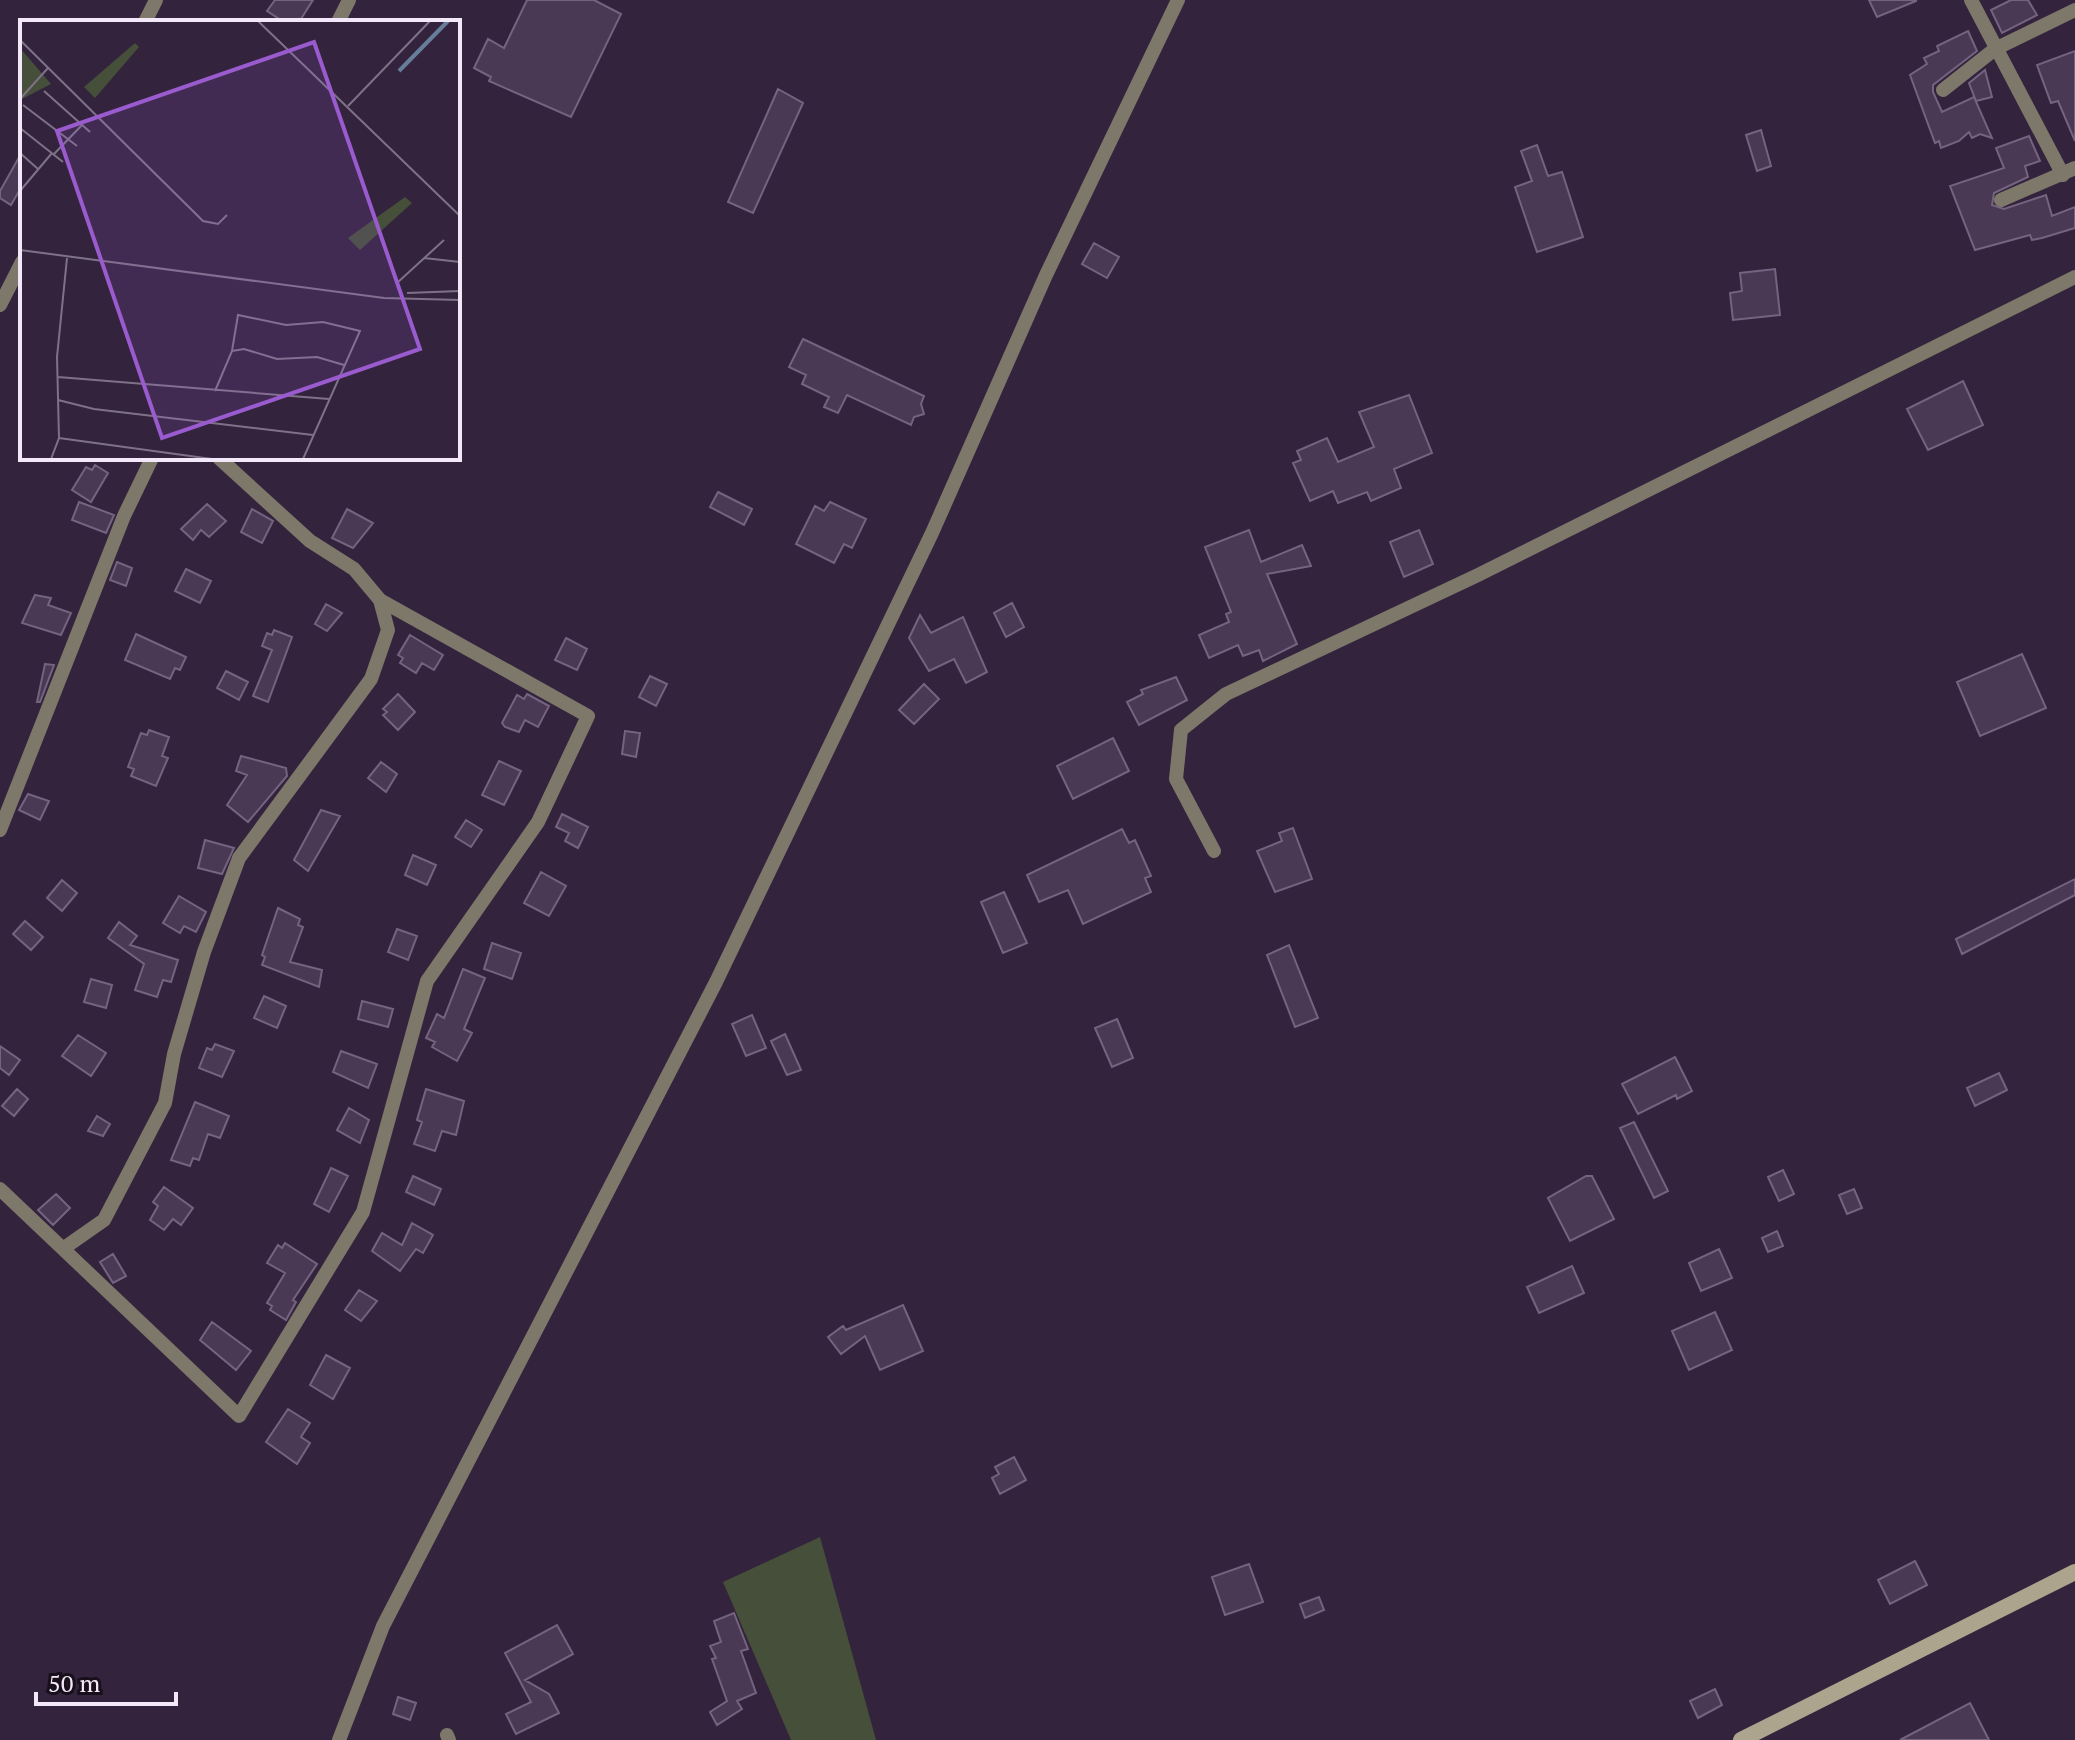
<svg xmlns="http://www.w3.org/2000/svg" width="2075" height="1740" font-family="'PT Serif',serif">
<rect width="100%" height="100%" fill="#33233d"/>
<path fill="#454f39" d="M820,1537L876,1740H791L723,1582Z"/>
<path fill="#4a3954" stroke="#756380" stroke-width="2" d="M275,0H313L299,22H284L267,11Z
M527,0H594L621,14L571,117L489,81L491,77L474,68L488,39L504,48Z
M1869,0H1916V1L1877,17Z
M2011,0H2028L2037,15L2002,33L1991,10Z
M1968,31L1977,51L1933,85V92L1942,112L1974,97L1992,138L1980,134L1972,138L1969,132L1959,141L1941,148L1939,141L1935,143L1910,75L1927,64L1924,58L1939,51L1937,46Z
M2075,51V141L2058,101L2051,103L2037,65Z
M1985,70L1992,97L1976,101L1969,83Z
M778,89L803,103L753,213L728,202Z
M1761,130L1771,166L1757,171L1746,135Z
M2029,136L2040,161L2025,166L2028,177L1994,193L1992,205L2004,209L2046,195L2052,216L2075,207V228L2042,238L2032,240L2030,235L1975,250L1950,186L2004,168L1996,148Z
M1537,145L1548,176L1562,172L1583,237L1537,252L1515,187L1532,181L1521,151Z
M22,152V186L11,205L0,198V191Z
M1094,243L1119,257L1107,278L1082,264Z
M1775,269L1780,315L1733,320L1730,293L1742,291L1740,273Z
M803,339L924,396L921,404L924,414L914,417L911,425L847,395L838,413L824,407L829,397L802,384L806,375L789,367Z
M1963,381L1983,425L1928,450L1907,409Z
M1409,395L1432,453L1394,469L1401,488L1371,501L1367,492L1338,503L1333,491L1310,501L1293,463L1301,460L1297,451L1327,438L1338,462L1374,447L1359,412Z
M95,465L108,473L91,502L72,490L86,467L92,470Z
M718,492L752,509L744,525L710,507Z
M79,502L114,515L106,533L72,520Z
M830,502L866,519L852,548L844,544L834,563L796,544L815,506L824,511Z
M207,504L226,521L209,537L201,530L193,540L181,529Z
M252,509L273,521L262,543L241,532Z
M347,509L373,523L353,548L332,538Z
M1249,530L1261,562L1302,545L1311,566L1267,574L1297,644L1263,661L1259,650L1243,656L1238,645L1209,658L1199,635L1229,622L1226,614L1231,612L1205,547Z
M1419,530L1433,564L1404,577L1390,542Z
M117,562L132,568L126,586L110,580Z
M186,569L211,581L200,603L175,591Z
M35,595L51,598L48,605L71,613L61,635L22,623Z
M1012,603L1024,627L1006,637L994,613Z
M326,604L342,613L327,631L315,624Z
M920,615L931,633L963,617L987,672L966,683L954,659L929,671L909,638Z
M274,630L292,637L268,702L253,696L272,650L262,646L267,633L272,635Z
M136,634L186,657L180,670L175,668L170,679L125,660Z
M410,635L443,655L434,670L422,663L416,673L400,663L403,658L398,655Z
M566,638L587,649L577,670L555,660Z
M2022,654L2046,708L1980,736L1957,682Z
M45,664L54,665L40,702H37Z
M226,671L248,682L239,700L217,688Z
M650,676L667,684L656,706L639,697Z
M1176,677L1187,700L1139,725L1127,702L1143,694L1141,690Z
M924,684L939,699L914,724L899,710Z
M398,694L415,712L398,730L383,715L387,712L383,709Z
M527,694L549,706L538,727L525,720L519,732L505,727L502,723L517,695L524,699Z
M149,730L169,737L162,756L168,758L156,786L131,776L134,769L128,767L141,733L147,735Z
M625,731L640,733L636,757L622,754Z
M1113,738L1129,771L1073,799L1057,766Z
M241,756L286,768L287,776L248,822L227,805L247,775L236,771Z
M499,761L521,771L504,805L482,795Z
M381,762L397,774L386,792L368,778Z
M28,794L49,801L40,820L19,810Z
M321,810L340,816L308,871L294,860Z
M562,814L588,827L578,848L565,841L569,833L556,827Z
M466,820L482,830L471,847L455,837Z
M1293,828L1312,879L1275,892L1257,851L1282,841L1279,833Z
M1122,829L1129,843L1135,840L1151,876L1145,878L1151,892L1083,924L1068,890L1039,902L1027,875Z
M205,840L234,848L222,874L198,868Z
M413,855L436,865L427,885L405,875Z
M541,872L566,886L549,916L524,903Z
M2075,879V895L1962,954L1956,939Z
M62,880L77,893L62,911L47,898Z
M1004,892L1027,943L1003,953L981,902Z
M179,896L206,912L196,932L184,926L180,933L163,923Z
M278,908L300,919L298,925L303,927L290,962L322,970L319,987L262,965L265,957L262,955Z
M25,921L43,937L31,950L13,934Z
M119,922L137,936L130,945L178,960L171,982L163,980L157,997L135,990L144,964L108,938Z
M397,929L417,936L408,960L388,952Z
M492,943L521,953L512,979L484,969Z
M1289,945L1318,1018L1295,1027L1267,955Z
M463,969L485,978L464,1029L472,1033L457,1061L432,1047L435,1042L426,1038L437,1014L444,1018Z
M91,979L112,985L106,1008L84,1002Z
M264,996L286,1006L277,1028L254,1018Z
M362,1001L393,1009L388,1027L358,1019Z
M752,1015L766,1048L746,1056L732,1024Z
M1117,1019L1133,1058L1112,1067L1095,1028Z
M785,1034L801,1070L787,1075L771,1041Z
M78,1035L106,1053L91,1076L62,1056Z
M215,1044L234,1051L222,1077L199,1068L207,1048L212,1050Z
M0,1046L20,1060L9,1075L0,1068Z
M341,1051L377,1064L368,1088L333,1072Z
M1675,1057L1692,1091L1677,1099L1676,1095L1638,1114L1622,1084Z
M1999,1073L2007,1090L1975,1106L1967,1088Z
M17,1089L28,1099L14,1116L2,1106Z
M426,1089L464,1101L456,1135L442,1131L435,1151L414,1144L422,1122L417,1120Z
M195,1102L229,1116L220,1138L208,1134L199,1160L193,1158L190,1166L171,1160Z
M349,1108L369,1120L360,1143L337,1130Z
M97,1116L110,1124L103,1136L88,1131Z
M1634,1122L1668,1191L1654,1198L1620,1128Z
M331,1168L348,1176L329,1212L314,1204Z
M1783,1170L1794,1194L1779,1201L1768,1177Z
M413,1176L441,1189L434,1205L406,1192Z
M1586,1176H1592L1614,1219L1570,1241L1548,1198Z
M164,1187L193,1208L181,1225L173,1219L164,1230L150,1220L158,1206L153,1202Z
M1854,1189L1862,1208L1847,1214L1839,1195Z
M56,1194L70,1208L53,1225L38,1210Z
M412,1223L433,1235L423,1253L416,1249L400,1271L372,1251L382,1233L402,1245Z
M1777,1231L1783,1246L1768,1252L1762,1238Z
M285,1243L317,1264L293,1300L296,1302L286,1320L270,1310L272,1306L267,1303L285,1273L267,1263L278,1245L282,1248Z
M1719,1249L1732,1278L1701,1291L1689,1263Z
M113,1254L126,1276L113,1283L100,1262Z
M1572,1266L1584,1293L1539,1313L1527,1287Z
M359,1290L377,1301L361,1321L345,1310Z
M903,1305L923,1351L880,1370L865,1336L841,1354L828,1337L843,1326L846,1330Z
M1715,1312L1732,1350L1689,1370L1672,1331Z
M212,1322L251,1351L236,1370L200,1340Z
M326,1355L350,1368L333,1399L310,1385Z
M288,1409L310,1423L301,1437L310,1443L297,1464L266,1442Z
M1014,1457L1026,1480L1000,1494L992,1478L999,1474L995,1467Z
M1915,1561L1927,1585L1890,1604L1878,1580Z
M1249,1564L1263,1602L1225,1615L1212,1577Z
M1319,1597L1324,1610L1305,1618L1300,1604Z
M734,1613L748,1649L741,1651L756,1693L737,1701L742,1709L717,1725L710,1712L727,1701L712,1659L716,1658L710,1646L721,1642L714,1621Z
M557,1625L573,1654L525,1680L549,1694L559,1713L516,1734L506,1714L531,1702L505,1653Z
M1715,1689L1722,1705L1698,1718L1690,1701Z
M398,1697L416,1703L410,1720L393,1714Z
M1970,1703L1989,1740H1900Z"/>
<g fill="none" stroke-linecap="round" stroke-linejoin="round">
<path stroke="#7d786a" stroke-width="14" d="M1971,0L2063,175
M145,22L156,0
M338,22L349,0
M1943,90L1995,49L2075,10
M2001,200L2075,168
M0,305L22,262
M0,830L124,516L152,458
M1214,851L1176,779L1181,730L1226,694L1478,575L2075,277
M0,1189L239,1416L363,1212L427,981L538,822L588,716L380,600L354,569L310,541L219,458
M64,1248L104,1220L165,1103L174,1054L204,952L239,858L371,679L388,630L380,600
M447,1735L449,1740
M339,1740L383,1626L716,982L932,533L1046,275L1178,0"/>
<path stroke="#ada48d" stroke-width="16" d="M1741,1740L2075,1572"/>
</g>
<g transform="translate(20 20)">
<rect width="440" height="440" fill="#33233d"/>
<path d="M115,23L119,27L75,78L64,67ZM0,28L31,64L0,80ZM385,177L392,183L340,230L328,218Z" fill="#454f39"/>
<path fill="none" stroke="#677e9b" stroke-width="4" d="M379,51L428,1"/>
<path fill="none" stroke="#7f7288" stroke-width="2" d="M238,1L440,196M0,20L183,201L198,204L207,195M24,71L70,112M0,79L28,48M3,85L57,126M328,86L410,1M0,108L43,142M0,133L18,149M34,134L63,104M0,171L32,133M0,230L364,278L440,280M404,238L440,242M377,263L424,220M387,273L440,271M212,331L224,329L257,339L297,337L324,345M38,357L309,379M195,371L212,331L218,295L266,305L303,302L340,311L283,439M38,380L74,389L293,415M39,418L192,439M31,439L39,418L37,337L47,238"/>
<path fill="#995bce" fill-opacity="0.15" stroke="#995bce" stroke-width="4" d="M294,22L400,329L142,418L37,111Z"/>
<rect width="440" height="440" fill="none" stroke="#f2e8f9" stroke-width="4"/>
</g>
<path d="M36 1692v12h140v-12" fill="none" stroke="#f2e8f9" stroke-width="4"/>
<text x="48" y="1692" font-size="24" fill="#f2e8f9" stroke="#17101b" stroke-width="6" paint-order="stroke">50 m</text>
</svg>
